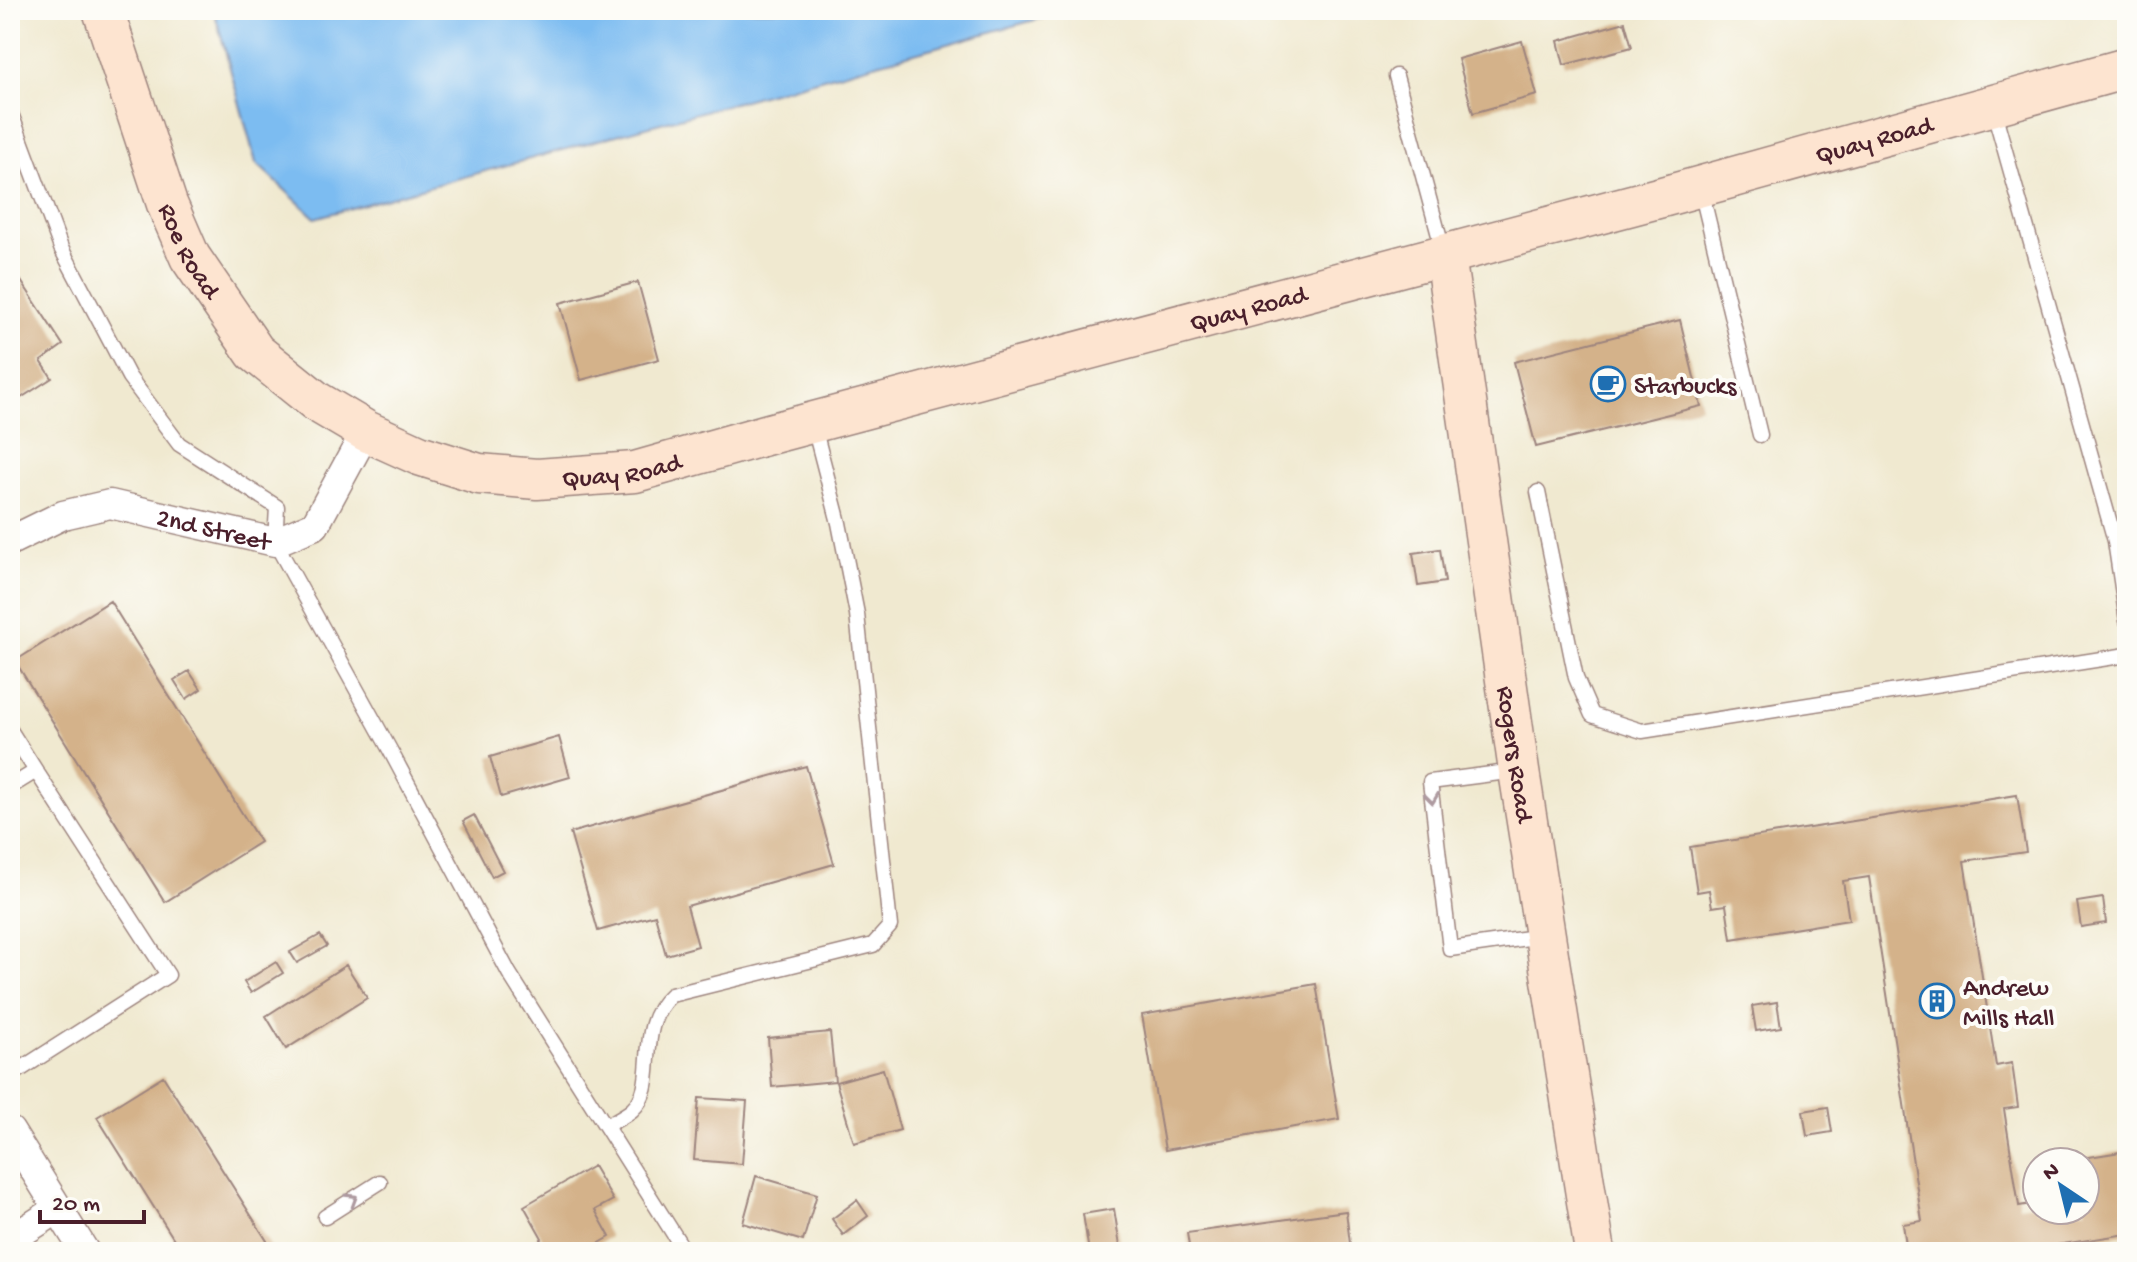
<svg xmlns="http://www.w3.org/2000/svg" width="2137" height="1262" font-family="'Gochi Hand',sans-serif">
<rect width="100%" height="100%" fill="#fdfcf7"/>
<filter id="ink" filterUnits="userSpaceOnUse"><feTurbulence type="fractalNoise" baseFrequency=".0125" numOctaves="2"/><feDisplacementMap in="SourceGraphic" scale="16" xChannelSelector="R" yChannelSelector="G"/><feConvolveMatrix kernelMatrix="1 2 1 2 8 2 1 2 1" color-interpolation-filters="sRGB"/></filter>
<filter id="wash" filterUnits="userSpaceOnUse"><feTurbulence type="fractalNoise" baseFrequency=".006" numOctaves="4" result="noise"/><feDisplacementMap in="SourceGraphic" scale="32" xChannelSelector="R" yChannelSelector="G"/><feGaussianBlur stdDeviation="1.8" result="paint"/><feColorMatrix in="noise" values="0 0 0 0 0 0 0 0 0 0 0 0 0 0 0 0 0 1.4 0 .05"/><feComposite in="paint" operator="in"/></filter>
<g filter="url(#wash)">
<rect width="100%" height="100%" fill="#f0e9d0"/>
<path fill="#7cbcf1" stroke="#636e8e" stroke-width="2" d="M214,10H1071L315,218L256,163Z"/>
<g id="blocks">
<path fill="#d4b28a" d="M1625,22L1632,47L1564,65L1558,41Z
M1522,41L1537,95L1473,113L1458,59Z
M10,264L63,345L41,361L52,378L10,405Z
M638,282L659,359L581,380L560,303Z
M1680,320L1701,406L1536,447L1514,362Z
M1440,549L1445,582L1418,586L1413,553Z
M110,601L260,842L165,902L15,661Z
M189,671L201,689L186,699L174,680Z
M559,737L570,777L501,797L490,757Z
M806,766L834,864L687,906L698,946L666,955L655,915L598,931L570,833Z
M2017,795L2026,852L1964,861L1996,1066L2012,1063L2018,1107L2004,1109L2019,1206L2037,1203V1210H2085V1162H2070V1160L2127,1151V1234L2012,1252H1907L1903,1224L1922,1221L1869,877L1843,881L1849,920L1731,939L1726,905L1712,907L1709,890L1697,892L1690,847Z
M474,815L503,871L492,877L463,821Z
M2103,898L2106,923L2081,927L2077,902Z
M320,935L327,946L297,963L290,952Z
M276,962L283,973L251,993L244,982Z
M346,965L367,998L286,1049L266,1016Z
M1316,984L1339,1119L1165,1150L1142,1015Z
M1777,1002L1781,1027L1756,1031L1752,1006Z
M830,1032L835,1081L772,1087L768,1038Z
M883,1069L900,1130L854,1143L836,1082Z
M163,1076L274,1252H182L97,1117Z
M699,1098L747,1101L742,1164L694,1160Z
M1828,1107L1832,1132L1807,1136L1803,1111Z
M593,1166L613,1200L595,1210L610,1237L584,1252H547L540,1240L542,1238L524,1206Z
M756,1176L817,1194L803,1241L743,1223Z
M857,1200L868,1216L843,1235L832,1219Z
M1114,1209L1121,1252H1089L1083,1214Z
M1346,1211L1351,1252H1190L1187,1233Z"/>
</g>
</g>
<g filter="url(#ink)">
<use href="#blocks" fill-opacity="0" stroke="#9d847e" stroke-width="2"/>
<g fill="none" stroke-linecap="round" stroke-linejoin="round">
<g stroke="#9d847e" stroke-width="17">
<path id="lane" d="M1396,76L1444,254
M1993,108L2115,541L2127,621
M10,111L61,248L129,377L179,444L277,507L275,542L390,750L509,973L685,1252
M1701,190L1760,435
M1538,492L1576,678L1592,715L1642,731L2127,655
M10,730L36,771
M1515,771L1430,782L1450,949L1542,936
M10,787L36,771L168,975L10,1076
M606,1126C614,1121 625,1116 632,1110C661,1084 633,1029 671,995L873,945L890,926L857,614L839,523L813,423
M325,1217L380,1182"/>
</g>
<g stroke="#9d847e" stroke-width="31">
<g id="street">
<path id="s1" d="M10,541L63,515L110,504L275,542L315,525L366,431"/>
<path d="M10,1131L85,1252"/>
<path d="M10,1240L58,1209"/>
</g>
</g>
<g stroke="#9d847e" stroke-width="43">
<g id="secondary">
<path id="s2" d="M103,10L167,204L190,257L255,352L317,402L366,431L419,455L479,474L537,479L635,472L769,434L1662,197L2127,68"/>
<path id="s3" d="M1445,255L1519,771L1595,1252"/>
</g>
</g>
<use href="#lane" stroke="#fff" stroke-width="14"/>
<use href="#street" stroke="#fff" stroke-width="28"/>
<use href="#secondary" stroke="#fde4d0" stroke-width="40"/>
</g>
<defs><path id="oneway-chevron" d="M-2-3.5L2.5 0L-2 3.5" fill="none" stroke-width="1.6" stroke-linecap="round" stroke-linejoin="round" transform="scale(2)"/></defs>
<g stroke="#ae9aa0">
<use href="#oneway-chevron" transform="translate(1432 798) rotate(83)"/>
<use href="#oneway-chevron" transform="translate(352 1199) rotate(-32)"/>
</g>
</g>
<defs>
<g id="cafe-ring" transform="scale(1.8)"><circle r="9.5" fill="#fdfcf7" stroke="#1f6fb2" stroke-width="1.5"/><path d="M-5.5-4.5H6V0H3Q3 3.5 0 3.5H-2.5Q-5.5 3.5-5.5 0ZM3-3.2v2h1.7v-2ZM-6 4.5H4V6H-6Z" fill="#1f6fb2"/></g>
<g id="building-ring" transform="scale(1.8)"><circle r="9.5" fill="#fdfcf7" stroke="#1f6fb2" stroke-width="1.5"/><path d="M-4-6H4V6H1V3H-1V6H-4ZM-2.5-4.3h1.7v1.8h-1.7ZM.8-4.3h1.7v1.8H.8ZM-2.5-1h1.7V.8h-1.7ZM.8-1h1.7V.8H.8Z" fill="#1f6fb2"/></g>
</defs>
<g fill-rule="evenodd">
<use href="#cafe-ring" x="1608" y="384"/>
<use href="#building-ring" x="1937" y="1001"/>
</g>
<g text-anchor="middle" stroke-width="8" stroke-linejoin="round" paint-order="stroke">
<g font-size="26" fill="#4a1f2b" stroke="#fdfcf7">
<text dy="9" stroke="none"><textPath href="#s2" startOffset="2074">Quay Road</textPath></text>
<text dy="9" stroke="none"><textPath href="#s2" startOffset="256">Roe Road</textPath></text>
<text dy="9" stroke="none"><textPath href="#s2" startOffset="1426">Quay Road</textPath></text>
<text dy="9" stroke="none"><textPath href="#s2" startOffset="778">Quay Road</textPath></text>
<text dy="9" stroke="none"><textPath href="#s1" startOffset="214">2nd Street</textPath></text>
<text dy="9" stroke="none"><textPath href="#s3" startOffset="504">Rogers Road</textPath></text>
</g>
<g font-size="26" fill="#4a1f2b" stroke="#fdfcf7" text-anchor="start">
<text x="1634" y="393">Starbucks</text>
<text x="1963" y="995">Andrew<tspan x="1963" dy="30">Mills Hall</tspan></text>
</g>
</g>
<rect width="2137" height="1262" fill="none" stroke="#fdfcf7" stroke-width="40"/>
<g transform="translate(2061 1186) rotate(325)"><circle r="38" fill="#fdfcf7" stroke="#b5a4a5" stroke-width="2"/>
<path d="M0-6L14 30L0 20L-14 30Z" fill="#1f6fb2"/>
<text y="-12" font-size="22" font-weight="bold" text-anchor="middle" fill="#4a1f2b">N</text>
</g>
<path d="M40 1210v12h104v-12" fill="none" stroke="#4a1f2b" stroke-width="4"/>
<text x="52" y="1210" font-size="24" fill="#4a1f2b" stroke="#fdfcf7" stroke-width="6" paint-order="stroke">20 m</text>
</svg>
